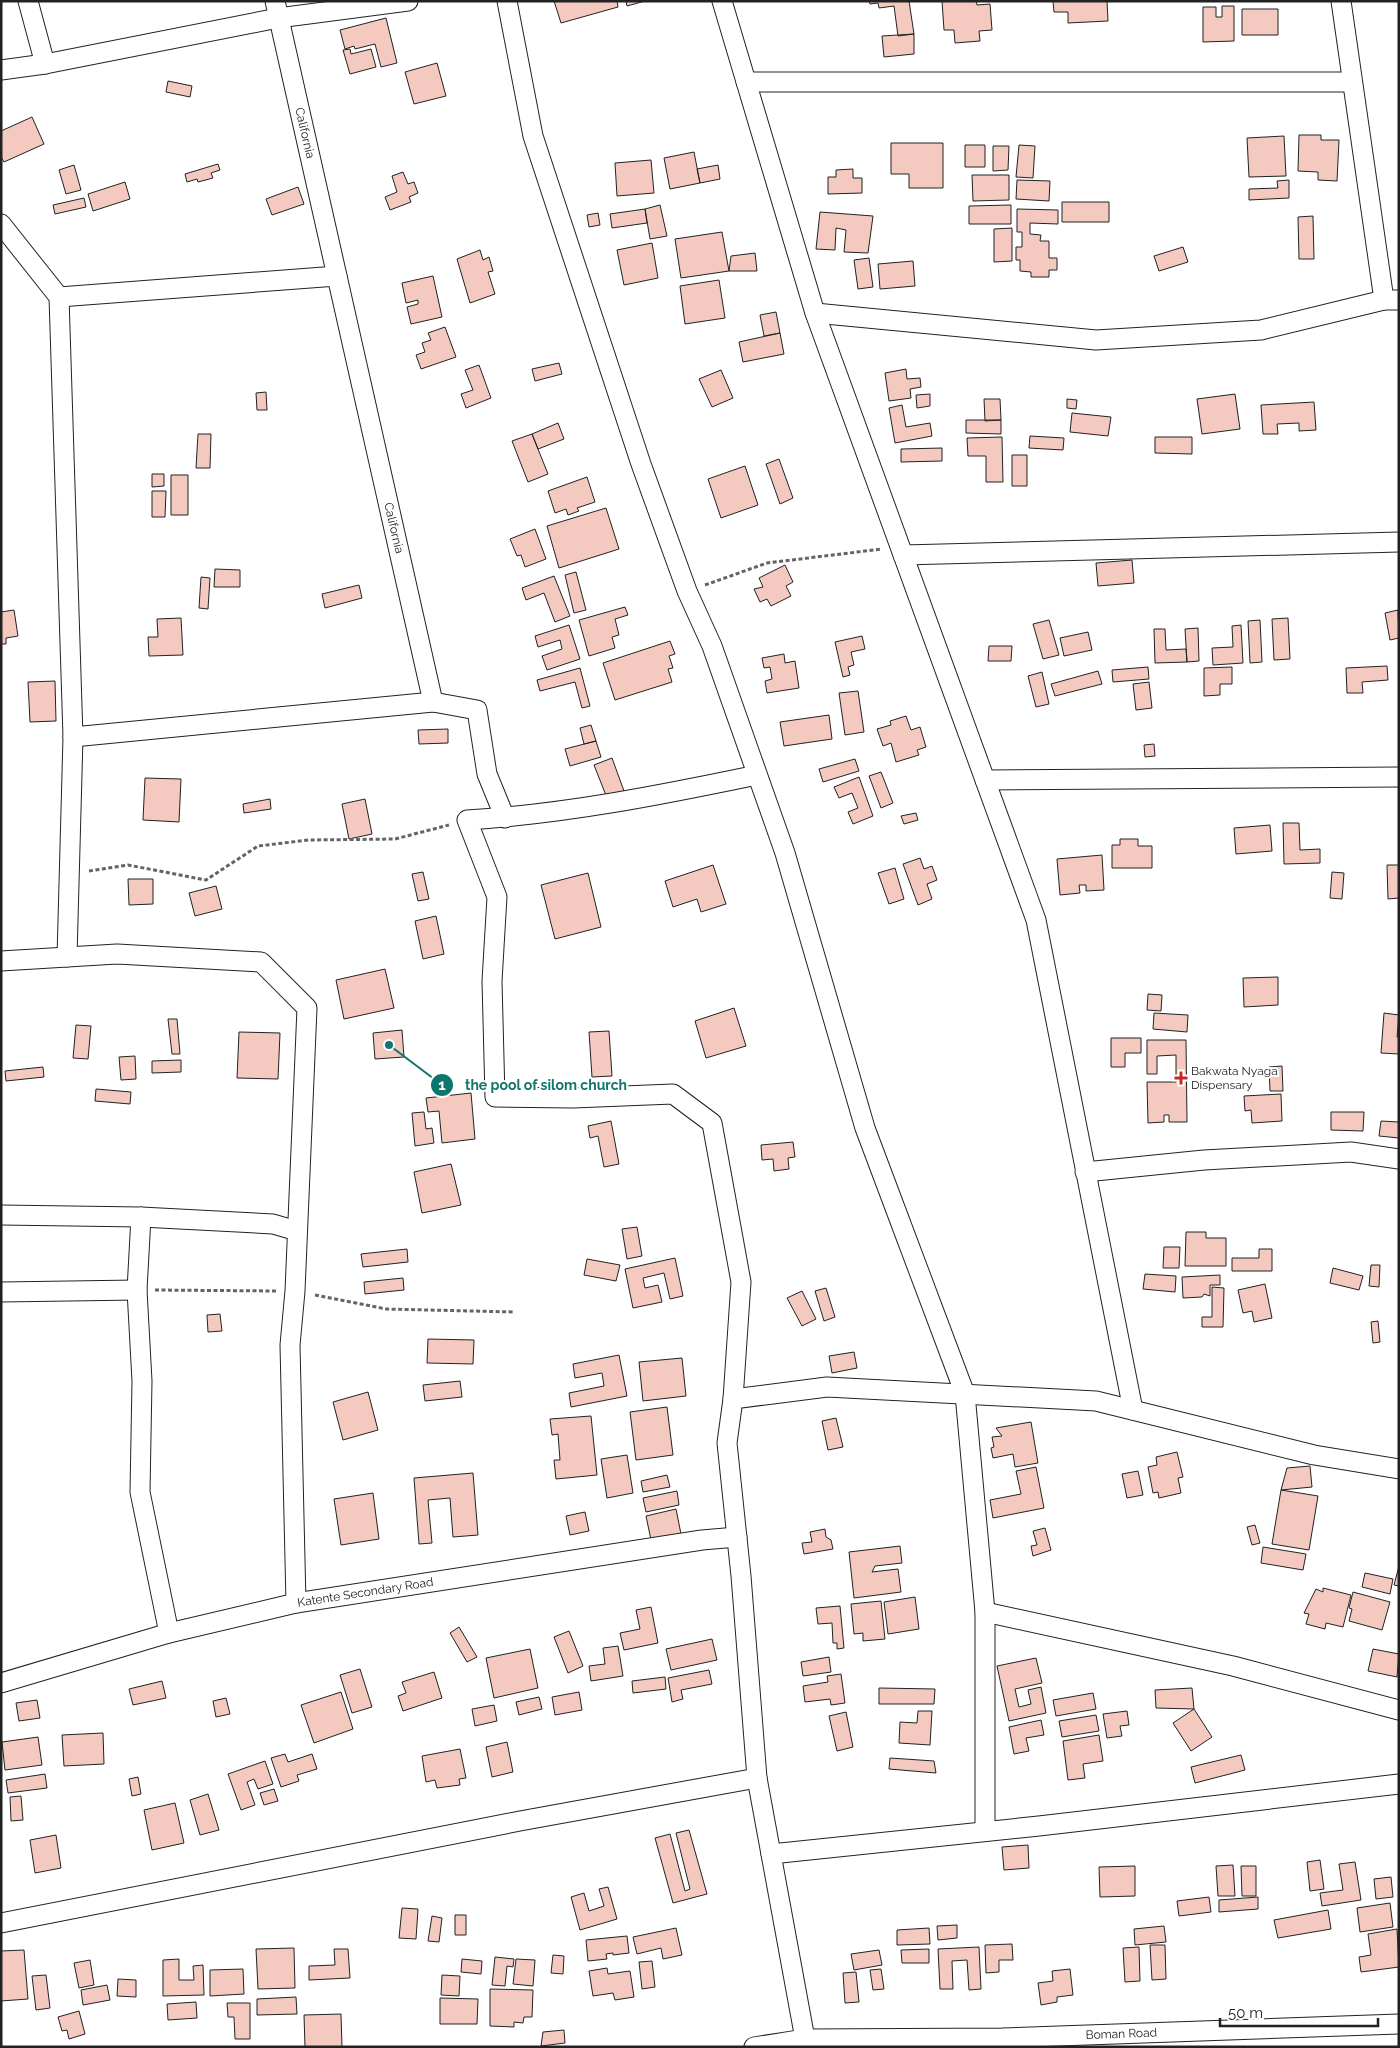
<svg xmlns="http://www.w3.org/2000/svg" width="1400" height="2048" font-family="Raleway,sans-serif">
<rect width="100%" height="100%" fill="#fff"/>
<path fill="#f3c9c0" stroke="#222" d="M554,1H617L618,7L561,23Z
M626,1H645L627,6Z
M869,1H909L914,34L898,36L894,6L879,8L878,3L870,4Z
M942,1H976L977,5L990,4L992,30L979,31L980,41L955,43L954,30H944Z
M1053,1H1107L1108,21L1068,23V12H1054Z
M1222,6H1234V41L1203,42V7H1216V17H1222Z
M1242,9H1278V35H1242Z
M386,18L397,63L381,67L375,44L355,49L354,46L345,49L340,30Z
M914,34V54L884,57L882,36Z
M350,49L351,54L371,49L376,67L350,74L343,50Z
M437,63L446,96L414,104L405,72Z
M168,81L192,86L190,97L166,92Z
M32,117L44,144L4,162L1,157V131Z
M1299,135H1321V140H1339L1337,181L1318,180V172L1298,171Z
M1284,136L1286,176L1249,177L1247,138Z
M891,143H943V188H909V174H891Z
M965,145H985V167H965Z
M1019,145L1035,146L1033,178L1016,177Z
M993,146H1009L1008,170L993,171Z
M694,152L700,183L670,189L664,158Z
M651,160L654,193L617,196L615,163Z
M218,164L220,170L211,173L213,178L198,182L197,179L187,182L185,174Z
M74,165L81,190L66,194L59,170Z
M718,165L720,179L700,183L697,169Z
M853,169V178H862V193L828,194V177H836V170Z
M403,172L408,184L414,182L418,193L409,197L411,202L390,210L385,197L397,192L392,176Z
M972,175H1009V200L973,201Z
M1017,180L1050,181L1049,201L1016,199Z
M1289,180V198L1249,200V189L1278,188L1277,181Z
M125,182L130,199L93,211L88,194Z
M298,187L304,204L272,215L266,199Z
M84,198L86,207L55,214L53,205Z
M1062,202H1109V222H1062Z
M660,205L667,236L650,239L645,209Z
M1011,205V224H969V206Z
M645,209L647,223L612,228L610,214Z
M1017,209L1058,210V224L1030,223V234L1041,235L1040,241H1049V258H1057V270H1049V277H1031V272L1020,271V260H1016V247H1022V232H1017Z
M820,212L873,216L868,253L844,252L846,230L836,228L835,250L816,249Z
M598,213L600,225L589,227L587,215Z
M1313,216L1314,259H1299L1298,217Z
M1012,228V261L994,262V229Z
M722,232L729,271L681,278L675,239Z
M652,243L658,278L624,285L617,250Z
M1183,247L1188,262L1159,271L1154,256Z
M480,250L483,260L489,257L493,271L488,272L495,294L470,303L457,259Z
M755,253L757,271H729L731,256Z
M869,258L873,287L858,289L854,260Z
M913,261L915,286L880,289L878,264Z
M433,276L442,317L411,324L407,307L418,304V300L406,303L402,283Z
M719,280L725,318L685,324L680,286Z
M776,312L780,333L764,336L760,315Z
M445,327L456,357L421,369L416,355L425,352L422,343L431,340L428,333Z
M780,333L784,354L743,362L739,342Z
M559,363L562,374L535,381L532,369Z
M479,365L491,398L466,408L461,394L473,390L465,370Z
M906,369L907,379L920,378L921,387L910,389L911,398L889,401L885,373Z
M721,370L733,398L712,407L699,379Z
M266,392L267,410H257L256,393Z
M930,394V406L917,408L916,395Z
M1235,394L1240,429L1202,434L1197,399Z
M984,399H1000L1001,420L985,421Z
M1067,399L1077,400L1076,409L1067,408Z
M1314,402L1316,430L1299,431V423L1277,424L1278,434H1263L1261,405Z
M902,405L906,427L930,423L932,436L895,443L889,408Z
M1072,413L1111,417L1108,436L1070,432Z
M966,420H1001V434L966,433Z
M558,423L564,439L538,449L532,434Z
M198,434H211L210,468H196Z
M532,434L548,474L528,482L512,441Z
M1030,436L1064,438L1063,450L1029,448Z
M1002,437L1003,482H986V456H968L967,438Z
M1155,437H1192V454L1155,453Z
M942,448V461L901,462V449Z
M1012,455H1027V486H1012Z
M779,459L793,498L780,504L766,464Z
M745,466L758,505L721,518L708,479Z
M152,474H164V486L152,487Z
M171,475H188V515H171Z
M587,477L595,502L577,508L579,511L568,515L566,509L555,513L548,491Z
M152,491H166L165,517H152Z
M606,508L619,549L559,568L547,526Z
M535,529L546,559L525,567L521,555L517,556L510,539Z
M1132,560L1134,583L1098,586L1096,563Z
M785,565L793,582L786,586L791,596L771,606L767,599L760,602L754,589L763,587L759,578Z
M215,569L240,570V587H214Z
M576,572L586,610L574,613L565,575Z
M554,576L570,616L555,622L544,593L526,600L522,588Z
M201,577L210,578L208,609L199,608Z
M359,585L362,598L325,608L322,594Z
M625,607L628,615L615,619L619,635L612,637L615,648L589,656L579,620Z
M14,610L18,636L6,638V644H1V612Z
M1398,610L1399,638L1390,640L1385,613Z
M181,618L183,655L149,656L148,637H158L157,619Z
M1288,618L1290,659L1274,660L1272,619Z
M1049,620L1059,655L1043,659L1033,624Z
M1260,620L1262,662L1250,663L1248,621Z
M569,625L580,659L547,670L542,656L562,649L560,640L538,647L535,636Z
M1241,625L1243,663L1213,665L1212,648L1233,647L1232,626Z
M1198,628L1199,661L1187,662L1185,629Z
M1154,629H1165L1166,650L1186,649L1187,662L1155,663Z
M1088,632L1092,650L1064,656L1060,638Z
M862,636L865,649L851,652L854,665L848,667L850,675L843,677L835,642Z
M670,641L675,654L669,656L673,668L668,669L672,682L615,700L603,663Z
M989,646H1012L1011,661H988Z
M784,654L785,663L795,661L799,688L767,693L765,681L772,679L770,667L764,668L762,658Z
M1387,666L1388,680L1362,682L1363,693H1347L1346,668Z
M1148,667L1149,679L1113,682L1112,670Z
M1232,667V684H1220V695L1204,696V668Z
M580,668L590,706L582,708L575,682L540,691L537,680Z
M1098,671L1102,684L1055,696L1051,684Z
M1042,672L1049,704L1036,707L1028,676Z
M55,681L56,721L30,722L28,682Z
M1149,682L1152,708L1136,710L1133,684Z
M858,691L864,732L845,735L839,693Z
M829,715L832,739L784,746L780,722Z
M906,716L911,730L920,727L926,747L917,750L919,755L896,762L891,743L883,746L877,729L891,725L890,721Z
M591,725L596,741L584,744L580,728Z
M448,729V743L419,744L418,730Z
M596,741L601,757L570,766L565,749Z
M1154,744L1155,756L1145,757L1144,745Z
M612,758L624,791L607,798L594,765Z
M855,759L859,771L823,782L819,769Z
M881,772L893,803L881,808L869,776Z
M859,777L873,816L853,824L848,812L858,808L852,793L839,798L834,787Z
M145,778L181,779L179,822L143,820Z
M270,799L271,809L244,813L243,804Z
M365,799L372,834L349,839L342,804Z
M916,813L918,820L904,824L901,816Z
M1283,823H1299L1300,850L1320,849V863L1284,864Z
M1270,825L1272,851L1236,854L1234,828Z
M1120,839H1138V846H1152V868H1112V845H1120Z
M1102,855L1104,890L1086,891V885H1079L1080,893L1060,895L1057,859Z
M920,858L924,869L932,866L937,880L927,884L932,899L918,905L903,864Z
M713,865L726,904L701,912L697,899L673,907L665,881Z
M1387,865H1399V898L1388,899Z
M895,868L904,899L889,904L878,873Z
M423,872L429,899L418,901L412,874Z
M1332,872L1344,873L1342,899L1330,898Z
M588,873L601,927L555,939L541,885Z
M128,879H153V904L129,905Z
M216,886L222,909L195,916L189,893Z
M436,916L444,954L423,959L415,921Z
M385,969L394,1008L344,1019L336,980Z
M1278,977V1005L1244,1007L1243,978Z
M1148,994L1162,995L1161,1011L1147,1010Z
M734,1008L746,1046L706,1058L695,1021Z
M1154,1013L1188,1015L1187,1032L1153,1029Z
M1384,1013L1399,1015L1397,1037H1399V1054L1381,1053Z
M168,1019H177L180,1054H172Z
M76,1025L91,1026L88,1059L73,1058Z
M402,1030L404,1057L375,1059L373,1033Z
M609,1031L612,1076L592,1077L589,1032Z
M239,1032L280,1033L278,1079L237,1078Z
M1111,1038H1141V1053H1125V1067H1111Z
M1147,1040H1186L1187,1122H1169V1115H1164V1122L1148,1123L1147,1082H1176V1055L1157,1056V1074H1147Z
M135,1056L136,1079L121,1080L119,1057Z
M181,1060V1072L152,1073V1061Z
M1282,1066L1283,1091H1270L1269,1067Z
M43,1067L44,1077L6,1081L5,1071Z
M96,1089L131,1092L130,1104L95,1101Z
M471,1093L475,1139L442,1143L439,1111L428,1112L426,1098Z
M1281,1094L1282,1121L1252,1123L1251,1110L1245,1111L1244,1096Z
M424,1112L426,1129L432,1128L434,1143L415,1146L412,1113Z
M1331,1112H1364L1363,1131L1331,1130Z
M611,1121L619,1164L604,1167L598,1136L590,1138L588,1126Z
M1381,1121L1399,1122V1138L1379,1136Z
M793,1142L795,1157L788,1158L789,1169L774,1171L773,1159L762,1160L761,1145Z
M451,1164L461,1205L422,1213L414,1172Z
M637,1227L642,1256L627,1259L622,1229Z
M1186,1232H1206V1238H1226V1266H1185Z
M1164,1247H1180L1179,1268H1163Z
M407,1249L408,1262L363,1267L361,1254Z
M1259,1249H1272V1271H1232V1258H1259Z
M675,1258L683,1296L670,1299L664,1273L643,1278L645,1288L658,1285L662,1302L633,1308L625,1269Z
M587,1259L620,1265L616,1281L584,1275Z
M1371,1265H1380L1379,1287L1369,1286Z
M1333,1268L1363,1276L1359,1290L1330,1283Z
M1145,1274L1176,1276L1175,1292L1143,1289Z
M1220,1275V1285H1210V1296L1204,1294L1202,1297L1183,1298L1182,1277Z
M403,1278L404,1290L365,1294L364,1282Z
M1265,1284L1272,1318L1254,1322L1252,1311L1243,1313L1238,1290Z
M1212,1287L1224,1288L1223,1327H1202V1317H1212Z
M826,1288L835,1317L824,1321L815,1291Z
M802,1291L816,1319L802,1326L787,1298Z
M220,1314L222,1331L208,1332L207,1315Z
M1378,1321L1380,1342L1373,1343L1371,1322Z
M428,1339L474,1340L473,1364L427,1363Z
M854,1352L857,1368L832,1373L829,1356Z
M619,1355L627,1396L571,1407L569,1393L604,1386L602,1373L575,1378L573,1364Z
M682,1358L686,1396L643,1401L639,1362Z
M460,1381L462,1397L425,1401L423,1385Z
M368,1392L378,1430L343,1440L333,1402Z
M667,1407L673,1455L636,1460L630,1412Z
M591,1416L597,1475L556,1479L554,1460H560L558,1434L552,1435L550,1419Z
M836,1418L843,1447L828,1450L822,1421Z
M1031,1422L1038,1463L1015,1467L1013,1454L993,1458L991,1448L994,1447L992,1437L1002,1436L996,1428Z
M1177,1452L1183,1477L1178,1478L1181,1493L1159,1498L1158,1492L1153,1493L1148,1467L1157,1465L1156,1457Z
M627,1455L633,1493L607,1498L601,1459Z
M1310,1466L1312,1487L1281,1490L1287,1468Z
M1036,1467L1044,1508L993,1518L990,1500L1021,1494L1016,1471Z
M1138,1471L1143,1495L1127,1498L1122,1474Z
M473,1473L478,1535L453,1537L450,1498L428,1500L432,1543L419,1544L414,1478Z
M667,1475L670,1487L643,1492L641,1481Z
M1281,1490L1318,1496L1309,1550L1272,1544Z
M677,1491L679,1505L646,1512L643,1498Z
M373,1493L379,1539L341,1545L334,1499Z
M676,1509L681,1534L651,1540L646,1516Z
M585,1512L589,1531L570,1535L566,1516Z
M1255,1525L1260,1543L1252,1545L1247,1527Z
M1045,1528L1051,1550L1033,1556L1031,1546L1037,1545L1033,1531Z
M825,1529L826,1537L831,1540L833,1549L804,1554L802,1543L812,1542L810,1532Z
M900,1546L902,1563L875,1566L872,1572L898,1569L901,1592L854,1598L849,1552Z
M1263,1547L1306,1554L1303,1570L1261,1563Z
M1399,1566V1586L1394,1585Z
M1365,1573L1393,1579L1390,1594L1362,1587Z
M1323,1588L1351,1595L1343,1627L1326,1623L1325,1629L1306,1624L1309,1614L1304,1613L1316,1589L1323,1592Z
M1353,1592L1390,1602L1382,1630L1349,1621L1352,1609L1349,1608Z
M915,1597L919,1629L888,1634L884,1602Z
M881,1601L885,1639L863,1641V1633L854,1634L851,1604Z
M840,1606L844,1648L837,1649V1643H833L832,1623L818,1624L816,1608Z
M651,1607L658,1643L624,1650L620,1633L640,1629L636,1610Z
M459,1627L477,1657L467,1662L450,1633Z
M569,1631L583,1666L568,1673L554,1637Z
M712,1639L717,1660L671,1670L666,1649Z
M618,1646L623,1676L591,1681L589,1666L605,1664L603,1648Z
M530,1649L538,1688L494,1698L486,1658Z
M1373,1649L1399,1654L1397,1677L1368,1671Z
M829,1657L831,1672L803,1676L801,1662Z
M1036,1658L1042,1683L1015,1689L1019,1707L1031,1704L1028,1690L1041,1687L1046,1713L1009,1721L997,1666Z
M360,1669L372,1707L352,1713L340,1675Z
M709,1670L712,1684L681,1690L683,1699L672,1702L668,1678Z
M434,1672L442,1698L403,1711L398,1696L406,1693L402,1682Z
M841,1674L845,1703L831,1705L830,1699L805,1702L803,1686L828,1682L827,1676Z
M665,1677L666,1689L633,1693L632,1681Z
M162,1681L166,1698L133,1705L129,1689Z
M879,1688L935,1689L934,1704H879Z
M1192,1688L1194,1709L1156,1708L1155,1690Z
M341,1692L353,1729L314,1743L301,1705Z
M579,1692L582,1710L555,1715L552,1697Z
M1093,1693L1096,1709L1056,1716L1053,1700Z
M539,1697L542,1709L519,1715L516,1702Z
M226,1698L230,1714L216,1717L213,1701Z
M37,1700L40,1718L19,1721L16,1703Z
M494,1705L497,1721L475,1726L472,1709Z
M1194,1709L1212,1737L1191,1751L1173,1723Z
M918,1711H932L930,1745L899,1743L900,1722L917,1723Z
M1127,1711L1129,1725L1120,1726L1122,1736L1107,1738L1103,1714Z
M846,1712L853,1747L837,1751L829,1716Z
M1096,1715L1099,1731L1062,1737L1059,1721Z
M1041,1720L1044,1735L1026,1738L1029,1751L1014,1754L1009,1727Z
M103,1733L104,1764L64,1766L62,1735Z
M1099,1735L1103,1761L1083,1764L1085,1778L1068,1780L1063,1741Z
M38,1737L42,1765L5,1770L2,1742Z
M507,1742L513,1772L492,1777L486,1747Z
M460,1749L466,1778L459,1779L460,1785L437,1788L435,1780L426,1782L422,1756Z
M285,1754L288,1762L312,1754L317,1769L297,1775L299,1781L281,1787L271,1758Z
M1241,1755L1245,1770L1195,1783L1191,1767Z
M890,1758L934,1761L936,1773L889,1769Z
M265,1761L273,1784L258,1789L254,1779L247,1782L255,1805L241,1810L228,1774Z
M45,1774L47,1788L8,1793L6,1780Z
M138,1777L141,1794L132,1796L129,1779Z
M274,1789L278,1801L264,1805L260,1793Z
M208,1794L219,1830L200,1835L190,1800Z
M21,1796L23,1820L11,1821L10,1797Z
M175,1803L184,1843L152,1850L144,1810Z
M689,1830L707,1894L673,1903L655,1838L670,1834L685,1891L690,1889L676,1833Z
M56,1835L61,1868L35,1873L30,1840Z
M1028,1845L1029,1868L1004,1870L1002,1847Z
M1320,1860L1324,1889L1310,1891L1307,1862Z
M1355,1862L1361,1900L1322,1906L1320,1893L1343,1890L1339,1864Z
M1233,1865L1235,1896H1218L1216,1866Z
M1135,1866V1896L1100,1897L1099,1867Z
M1241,1866H1256V1896H1242Z
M1391,1877L1393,1897L1376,1899L1374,1879Z
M608,1887L617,1919L580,1930L571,1897L584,1893L589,1911L604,1906L599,1889Z
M1209,1897L1211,1912L1179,1916L1177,1901Z
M1258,1897V1909L1219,1912V1900Z
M1390,1903L1393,1927L1360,1932L1357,1908Z
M402,1908L418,1909L416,1939L399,1938Z
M1328,1910L1331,1929L1278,1938L1274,1920Z
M455,1915H466V1935H455Z
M432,1916L442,1918L439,1942L428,1941Z
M957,1925V1938L938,1940L937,1926Z
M1164,1926L1166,1942L1135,1945L1134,1929Z
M676,1928L682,1955L663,1959L661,1948L637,1954L633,1937Z
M929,1928L930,1944L897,1945V1930Z
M1397,1929L1399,1967L1361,1972L1359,1957L1371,1955L1368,1934Z
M627,1936L629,1953L613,1955V1953L606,1954L607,1959L588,1961L586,1940Z
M1012,1944L1013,1960H999V1972L986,1973L985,1945Z
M1150,1945H1165L1166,1979L1152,1980Z
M979,1947L981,1989L969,1990L967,1960L952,1961L953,1989H940L938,1949Z
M1139,1947L1140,1981L1125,1982L1123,1948Z
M294,1948L295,1988L258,1989L256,1949Z
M334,1949H348L350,1978L309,1980V1966L335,1965Z
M929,1949V1963H902L901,1950Z
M24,1950L28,1999L1,2001V1951Z
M879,1950L882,1965L854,1970L851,1954Z
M553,1955L564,1956L563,1974L551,1973Z
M495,1957L514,1959L513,1967L507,1966L505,1986L492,1985Z
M179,1959V1980H194L193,1966L203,1965L204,1995L163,1996V1960Z
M462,1959L482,1961L481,1974L461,1972Z
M516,1959L535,1960L533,1986L513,1984Z
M90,1960L94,1985L79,1988L74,1963Z
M652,1961L655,1987L642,1989L639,1962Z
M607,1968L608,1974L630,1971L634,1997L615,2000L613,1993L593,1996L589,1971Z
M243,1969L244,1994L210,1996V1970Z
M881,1969L884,1989L873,1990L870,1970Z
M1070,1969L1073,1995L1057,1997V2002L1041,2005L1038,1983L1053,1981L1052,1971Z
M856,1972L859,2002L845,2003L843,1973Z
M46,1975L50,2008L36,2010L32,1976Z
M442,1975L460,1976L459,1996L441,1995Z
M118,1979L136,1980V1997L117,1996Z
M107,1985L110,2000L83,2005L81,1990Z
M490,1989L533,1990L532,2017H524L523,2023L514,2022V2027L490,2026Z
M296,1997L297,2014L257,2015V1999Z
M440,1998L478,1999L477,2024H440Z
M196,2002L197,2018L168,2020L167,2004Z
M227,2003H250V2039H235L234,2017H228Z
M79,2011L85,2034L69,2039L67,2030L62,2031L58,2017Z
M341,2014L342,2047H305L304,2015Z
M564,2030L565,2043L541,2046L543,2032Z"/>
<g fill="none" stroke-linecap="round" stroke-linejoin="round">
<g stroke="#222" stroke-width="21">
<g id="street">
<path d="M28,1L45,64"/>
<path d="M507,1L533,136L641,464L687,591L712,646L785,853L865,1128L965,1394L985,1612V1831"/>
<path d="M722,1L815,313L1036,920L1133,1410"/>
<path d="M1341,1L1384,300"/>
<path d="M1,70L45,64L278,18L408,1"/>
<path d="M746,82H1352"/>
<path d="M1,224L59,297L73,737L67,957"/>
<path d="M59,297L337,276"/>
<path d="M815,313L1096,340L1261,330L1384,300H1399"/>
<path d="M903,555L1399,542"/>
<path d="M433,702L477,710L487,774L505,818"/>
<path d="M73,737L433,702L275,1"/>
<path d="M985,780L1399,777"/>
<path d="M1,961L117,954L261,962L307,1008L295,1291L290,1345L296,1603"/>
<path d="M1085,1172L1204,1160L1351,1152L1399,1159"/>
<path d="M1,1215L141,1217L273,1224L297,1231"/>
<path d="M141,1217L137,1290L142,1381L140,1492L169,1633"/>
<path d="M1,1292L137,1290"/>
<path d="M733,1399L741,1282L712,1123L673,1094L573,1098L495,1097L492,981L497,897L467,820C565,814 661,795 757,775"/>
<path d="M985,1612L1233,1666L1399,1710"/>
<path id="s1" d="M1,1683L169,1633L296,1603L702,1540L737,1537"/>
<path d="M771,1854L1039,1826L1399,1784"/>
<path d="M1,1923L520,1821L757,1778"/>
<path d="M805,2039L757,1778L741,1576L727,1443L733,1399L827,1387L1096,1401L1314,1455L1399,1469"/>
<path id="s2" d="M754,2047L805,2039L1002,2038L1399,2024"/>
</g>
</g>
<path stroke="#646464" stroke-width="3" stroke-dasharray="4 2.5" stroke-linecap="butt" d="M705,585L767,563L882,549
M89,871L128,865L206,880L258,846L309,840L395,839L449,825
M155,1290L276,1291
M315,1295L386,1309L515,1312"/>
<use href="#street" stroke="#fff" stroke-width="19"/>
</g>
<path fill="#c62828" stroke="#fff" stroke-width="2" d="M1178.5 1070.5h5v5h5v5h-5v5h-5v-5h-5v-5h5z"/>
<g text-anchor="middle" stroke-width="4" stroke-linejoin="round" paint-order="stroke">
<g font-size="12" fill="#222" stroke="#fff">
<text transform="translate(305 133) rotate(77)" y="4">California</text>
<text transform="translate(394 528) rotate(77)" y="4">California</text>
<text dy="4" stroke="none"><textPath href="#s1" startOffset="376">Katente Secondary Road</textPath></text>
<text dy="4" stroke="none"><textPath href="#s2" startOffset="368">Boman Road</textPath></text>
</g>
<g font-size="12" fill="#222" stroke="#fff" text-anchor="start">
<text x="1191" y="1075">Bakwata Nyaga<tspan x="1191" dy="14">Dispensary</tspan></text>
</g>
</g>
<path fill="none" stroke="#0f766e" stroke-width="2" d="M389 1045L442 1085"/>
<g fill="#0f766e" stroke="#fff" stroke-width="2">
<circle cx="389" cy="1045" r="5"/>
<circle cx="442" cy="1085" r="12"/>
</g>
<g font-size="15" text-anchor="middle" font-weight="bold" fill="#fff">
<text x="442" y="1090">1</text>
</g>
<g font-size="14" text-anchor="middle" font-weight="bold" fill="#0f766e" stroke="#fff" stroke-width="4" stroke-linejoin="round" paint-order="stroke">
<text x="546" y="1090">the pool of silom church</text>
</g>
<rect width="1400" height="2048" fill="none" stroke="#222222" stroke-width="5"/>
<path d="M1220 2018v8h158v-8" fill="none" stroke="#222222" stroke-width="2.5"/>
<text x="1228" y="2018" font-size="15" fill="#222222" stroke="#ffffff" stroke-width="4" paint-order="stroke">50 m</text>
</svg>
